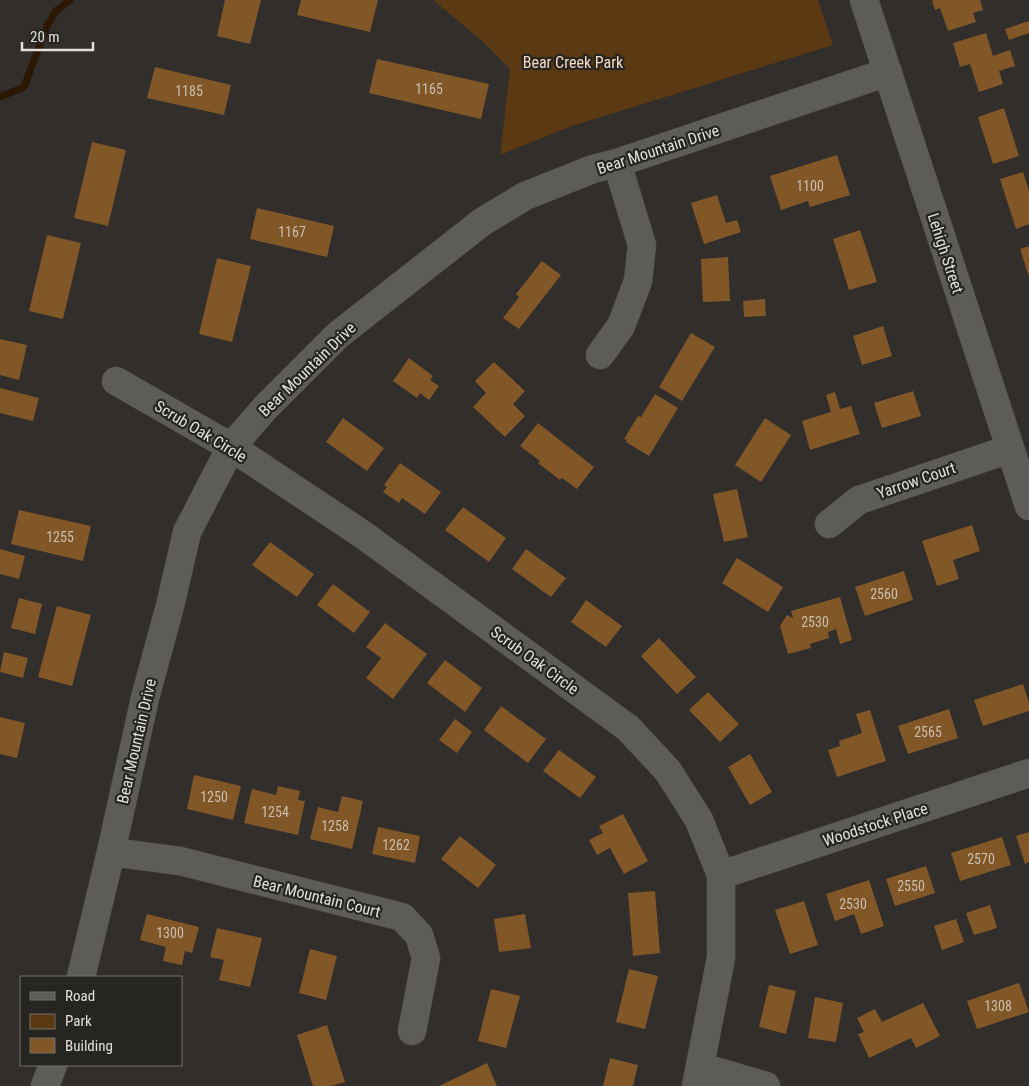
<svg xmlns="http://www.w3.org/2000/svg" width="1029" height="1086" font-family="'Roboto Condensed',sans-serif">
<rect width="100%" height="100%" fill="#312e2c"/>
<path fill="#5a3913" d="M433,0H818L833,45L572,126L500,155L510,69L480,39Z"/>
<g fill="none" stroke-linecap="round" stroke-linejoin="round">
<path stroke="#2c1700" stroke-width="7" d="M0,97L24,87L47,26L56,11L70,0"/>
</g>
<path fill="#815728" d="M225,0H261L250,44L217,36Z
M301,0H378L370,32L297,15Z
M934,0H980L983,10L973,13L976,22L948,31L940,8L935,10L932,1Z
M1029,21V33L1009,40L1005,29Z
M986,33L993,56L1010,50L1015,66L999,71L1003,84L979,92L970,64L960,67L953,43Z
M377,59L489,84L481,119L369,93Z
M155,67L231,85L224,115L147,98Z
M1004,108L1019,156L993,164L978,117Z
M92,142L126,150L108,226L74,218Z
M837,155L850,195L810,207L808,201L781,210L770,176Z
M1023,172L1029,191V224L1016,229L1000,179Z
M717,195L726,223L737,220L741,232L704,244L691,203Z
M257,208L334,226L327,257L250,239Z
M860,230L877,282L849,290L833,239Z
M47,235L81,243L63,319L29,311Z
M1029,246V277L1020,249Z
M728,257L730,301L703,302L701,259Z
M217,258L251,266L232,342L199,334Z
M542,261L561,275L519,329L503,318L519,297L516,294Z
M765,299L766,316L744,317L743,301Z
M883,326L892,356L862,365L853,336Z
M691,333L715,347L682,401L659,387Z
M0,339L27,345L19,380L0,375Z
M409,358L433,376L430,380L439,386L429,400L420,393L417,398L393,381Z
M494,362L525,391L513,404L525,416L505,437L473,407L486,393L475,381Z
M0,388L39,398L33,421L0,413Z
M913,391L921,416L882,428L874,403Z
M835,392L840,409L851,406L860,434L810,450L802,421L831,412L826,395Z
M655,394L678,408L649,456L626,442L627,440L624,439L638,416L641,417Z
M343,418L384,448L367,471L326,442Z
M765,418L791,435L761,482L735,465Z
M538,423L594,467L577,489L562,478L560,480L538,463L540,461L520,446Z
M400,463L441,492L425,514L402,498L399,503L383,492L387,487L384,485Z
M737,489L748,537L724,542L713,494Z
M463,507L506,538L489,562L445,530Z
M19,510L91,526L83,561L11,544Z
M972,525L980,551L953,560L959,579L937,586L922,541Z
M270,542L314,574L297,597L252,565Z
M0,549L25,556L19,579L0,574Z
M526,549L566,578L551,597L512,569Z
M737,558L783,587L768,612L722,583Z
M904,571L913,600L865,616L855,587Z
M333,584L370,612L354,633L317,605Z
M840,597L852,640L840,644L836,629L828,632L829,638L810,644L811,648L788,654L780,626L787,615L793,618L791,611Z
M19,598L42,604L35,634L11,628Z
M586,600L622,626L606,647L571,622Z
M57,606L91,615L72,686L38,677Z
M385,623L427,654L393,699L366,678L381,658L366,647Z
M659,638L696,677L677,694L641,656Z
M4,652L28,658L23,678L0,672Z
M445,660L482,688L465,712L427,683Z
M1023,684L1029,703V711L983,726L974,700Z
M708,692L739,724L720,742L689,710Z
M501,706L546,739L528,763L484,730Z
M949,709L958,738L908,754L898,726Z
M870,710L886,761L837,777L828,750L840,746L839,741L862,733L856,714Z
M0,717L25,723L17,758L0,754Z
M455,719L472,732L457,753L439,740Z
M559,750L596,777L580,798L543,771Z
M750,754L772,792L750,805L728,767Z
M194,775L241,786L233,820L187,809Z
M278,786L300,791L298,800L305,801L298,835L244,823L252,789L276,795Z
M342,796L363,801L352,849L310,839L318,807L338,812Z
M623,814L648,861L624,874L610,848L597,855L589,840L603,833L599,826Z
M378,827L420,836L415,863L372,854Z
M1029,832V862L1025,864L1016,836Z
M460,836L496,865L478,888L441,859Z
M1002,837L1011,865L960,881L951,853Z
M926,866L935,893L895,906L886,879Z
M869,880L884,926L861,934L854,914L835,921L826,894Z
M655,891L660,953L633,956L628,893Z
M804,901L818,945L790,954L775,910Z
M990,905L997,928L974,935L966,913Z
M147,914L199,927L192,953L185,951L182,965L163,961L166,947L140,940Z
M525,914L531,948L499,952L494,919Z
M956,919L964,942L942,950L934,926Z
M217,928L262,938L250,987L219,980L224,960L210,957Z
M310,949L337,956L326,1000L299,993Z
M629,969L658,976L645,1029L616,1022Z
M1019,983L1029,1012L977,1029L967,1001Z
M769,985L796,991L786,1034L759,1027Z
M491,989L520,996L506,1048L478,1041Z
M815,997L843,1003L836,1042L808,1038Z
M923,1003L940,1036L916,1048L911,1038L869,1058L858,1034L864,1032L857,1018L875,1009L882,1022Z
M327,1025L345,1082L331,1086H313L297,1035Z
M610,1058L638,1065L633,1086H603Z
M487,1063L497,1086H439Z"/>
<g fill="none" stroke-linecap="round" stroke-linejoin="round">
<g stroke="#4d4b49" stroke-width="29">
<path id="minor" d="M600,355L621,326L638,281L642,245L617,163
M116,381L231,447L362,534L628,728L668,771L699,820L721,875V958L696,1086
M829,524L859,500L1010,449
M111,852L180,861L402,917L419,935L426,958L412,1031
M721,875L1029,773
M81,977L111,852L145,698L170,606L187,532L231,447L265,408L338,335L482,222L525,196L593,169L617,163L888,72
M701,1067L766,1086
M45,1086L53,1065"/>
</g>
<g stroke="#4d4b49" stroke-width="29">
<path id="tertiary" d="M864,0L1029,506"/>
</g>
<use href="#minor" stroke="#5e5c59" stroke-width="28"/>
<use href="#tertiary" stroke="#5e5c59" stroke-width="28"/>
</g>
<g text-anchor="middle" stroke-width="4.5" stroke-linejoin="round" paint-order="stroke">
<g font-size="14" fill="#cabeb0">
<text x="429" y="94">1165</text>
<text x="189" y="96">1185</text>
<text x="810" y="191">1100</text>
<text x="292" y="237">1167</text>
<text x="60" y="542">1255</text>
<text x="884" y="599">2560</text>
<text x="815" y="627">2530</text>
<text x="928" y="737">2565</text>
<text x="214" y="802">1250</text>
<text x="275" y="817">1254</text>
<text x="335" y="831">1258</text>
<text x="396" y="850">1262</text>
<text x="981" y="864">2570</text>
<text x="911" y="891">2550</text>
<text x="853" y="909">2530</text>
<text x="170" y="938">1300</text>
<text x="998" y="1011">1308</text>
</g>
<g font-size="16" fill="#f5dac0" stroke="#272522">
<text x="573" y="68">Bear Creek Park</text>
</g>
<g font-size="16" fill="#e2e0de" stroke="#272522">
<text transform="translate(658 149) rotate(-18)" y="6">Bear Mountain Drive</text>
<text transform="translate(946 253) rotate(72)" y="6">Lehigh Street</text>
<text transform="translate(307 369) rotate(-44)" y="6">Bear Mountain Drive</text>
<text transform="translate(201 431) rotate(31)" y="6">Scrub Oak Circle</text>
<text transform="translate(916 480) rotate(-19)" y="6">Yarrow Court</text>
<text transform="translate(535 660) rotate(36)" y="6">Scrub Oak Circle</text>
<text transform="translate(136 741) rotate(-77)" y="6">Bear Mountain Drive</text>
<text transform="translate(875 824) rotate(-18)" y="6">Woodstock Place</text>
<text transform="translate(317 896) rotate(14)" y="6">Bear Mountain Court</text>
</g>
</g>
<rect x="20" y="976" width="162" height="90" fill="#272522" stroke="#72706d"/>
<rect x="30" y="992" width="25" height="8" fill="#5e5c59" stroke="#72706d"/>
<text x="65" y="1001" font-size="15" fill="#e2e0de">Road</text>
<rect x="30" y="1014" width="25" height="15" fill="#5a3913" stroke="#72706d"/>
<text x="65" y="1026" font-size="15" fill="#e2e0de">Park</text>
<rect x="30" y="1038" width="25" height="15" fill="#815728" stroke="#72706d"/>
<text x="65" y="1051" font-size="15" fill="#e2e0de">Building</text>
<path d="M22 42v8h71v-8" fill="none" stroke="#e2e0de" stroke-width="2.5"/>
<text x="30" y="42" font-size="15" fill="#e2e0de" stroke="#272522" stroke-width="4" paint-order="stroke">20 m</text>
</svg>
